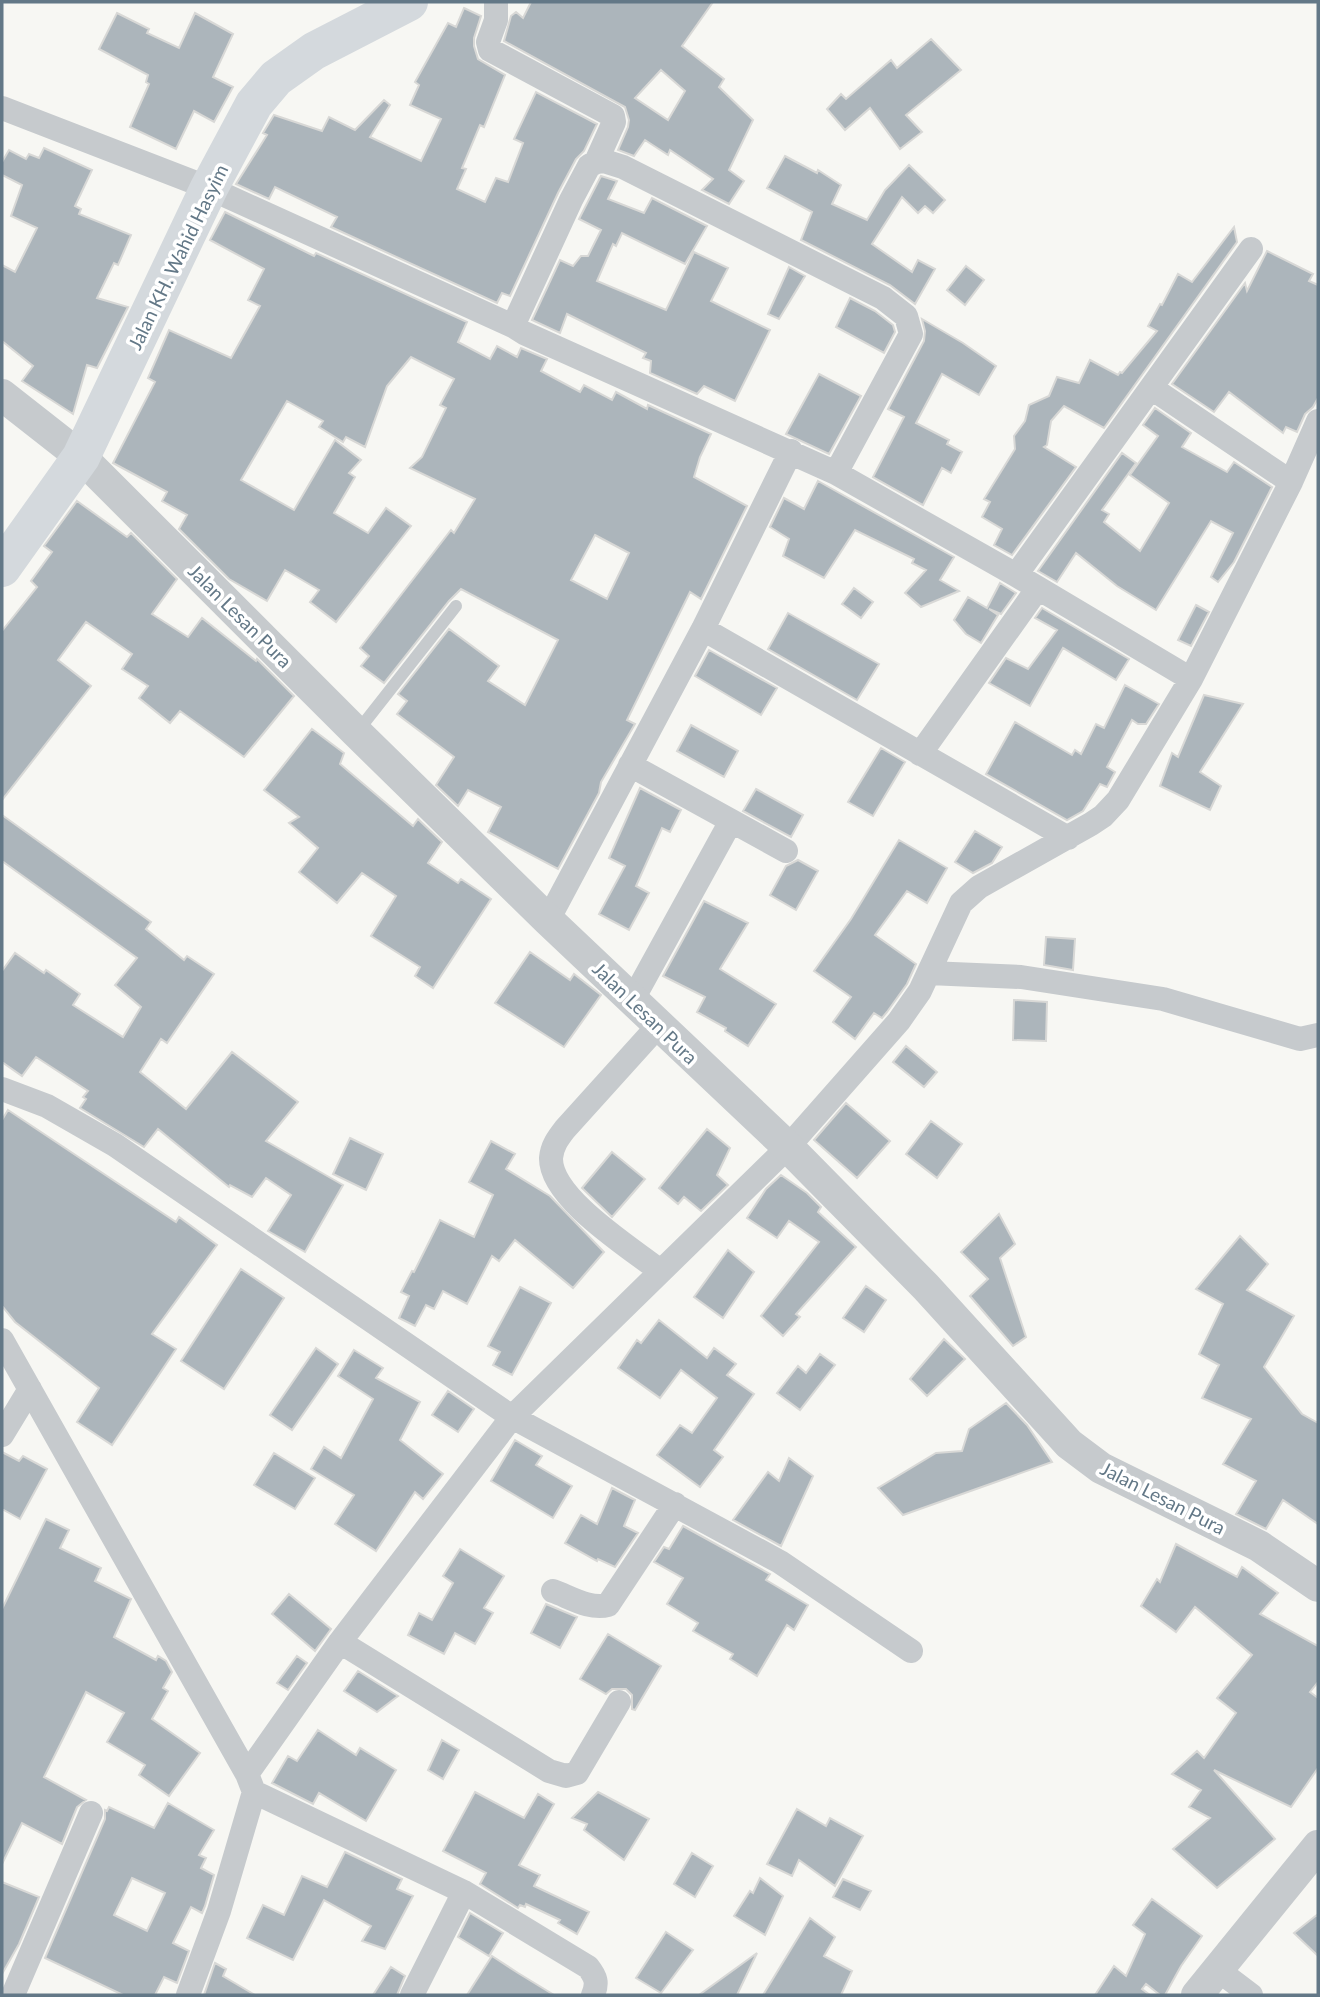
<svg xmlns="http://www.w3.org/2000/svg" width="1320" height="1997" font-family="Lato,sans-serif">
<rect width="100%" height="100%" fill="#f7f7f3"/>
<path fill="#acb5bb" stroke="#d8d8d6" stroke-width="2" fill-rule="evenodd" d="M531,2H713L682,46L724,79L719,87L753,120L729,170L744,181L729,204L702,190L713,179L670,150L668,155L645,140L634,156L618,150L628,127L629,120L625,107L504,41L511,16L516,12L523,18ZM661,70L685,91L668,120L635,98Z
M464,8L481,16L474,38V46L478,59L505,75L484,127L480,125L462,168L466,169L457,189L485,202L496,178L508,182L523,143L514,139L536,92L597,124L584,151L576,159L558,193L510,296L502,293L497,303L331,227L337,217L275,187L269,199L236,184L267,135L263,133L274,115L322,131L329,117L355,130L384,100L390,105L370,137L421,161L441,119L410,105L419,85L415,82L448,23L456,27Z
M117,13L149,29L147,33L179,48L195,13L233,34L213,77L233,87L214,122L194,111L176,149L130,127L149,84L146,82L148,75L99,49Z
M931,39L961,70L906,115L922,132L900,149L870,108L845,130L827,109L841,94L846,99L891,60L897,68Z
M44,148L92,170L75,206L81,209L79,214L131,235L118,265L114,263L97,298L128,307L97,368L87,365L73,414L22,381L33,366L2,341V265L15,272L37,228L11,216L22,185L2,175V162L9,150L26,159L29,154L39,158Z
M785,156L817,173L818,170L841,185L832,204L867,220L885,190L909,165L945,200L933,213L925,206L918,213L902,197L872,244L912,272L918,260L935,269L915,304L890,285L801,240L812,212L767,188Z
M601,176L617,181L608,199L644,213L652,198L707,226L685,264L622,233L616,246L613,244L597,281L666,310L694,252L728,268L711,301L770,330L735,401L704,386L697,394L650,373L651,361L643,358L646,353L567,314L560,333L532,320L560,260L573,266L581,256H588L601,230L579,219Z
M225,212L314,256L316,253L467,322L458,342L490,359L497,346L517,357L521,348L547,359L541,371L580,392L584,385L612,400L616,392L647,409L648,405L711,434L700,457L694,477L747,506L701,599L690,592L627,720L635,724L601,782L599,793L558,869L488,832L501,807L468,790L458,806L436,785L454,757L397,714L407,701L398,694L449,629L499,666L488,681L525,705L558,640L461,589L449,601L384,683L361,666L369,656L360,648L451,530L454,533L475,499L410,468L422,457L446,408L440,405L454,379L411,357L387,386L365,447L346,437L343,442L319,427L323,421L287,401L241,480L294,510L335,440L361,460L349,473L355,477L334,513L368,533L386,508L411,526L336,622L310,602L319,590L285,570L267,601L229,579L179,529L187,515L162,501L167,492L113,463L155,382L148,378L169,330L231,358L260,306L248,300L264,269L210,240ZM595,535L629,553L607,599L571,580Z
M1234,227L1237,242L1104,428L1064,406L1051,421L1047,445L1044,447L1076,467L1012,555L994,545L1002,529L982,517L990,502L984,499L1015,449L1014,436L1025,421L1029,405L1049,396L1057,377L1079,383L1090,360L1118,375L1120,372L1122,373L1157,331L1148,326L1160,304L1162,305L1178,274L1192,282Z
M1267,251L1313,274L1309,281L1318,285V398L1313,407L1305,414L1297,432L1286,427L1283,433L1229,392L1214,412L1172,384L1245,283L1247,291Z
M966,266L984,280L965,305L947,290Z
M789,267L805,276L779,319L768,314Z
M850,298L875,311L893,325L895,332L884,353L836,327Z
M922,319L963,343L996,366L979,395L942,374L916,423L949,440L947,444L962,452L951,473L942,468L923,505L873,477L904,417L888,409L924,341L925,331Z
M819,374L861,396L829,454L786,434Z
M1155,408L1191,433L1182,447L1227,472L1234,462L1272,487L1234,562L1218,582L1211,577L1233,533L1211,521L1156,610L1117,586L1076,553L1057,582L1038,571L1122,453L1136,463L1102,510L1109,514L1104,522L1140,551L1169,503L1130,475L1158,436L1143,425Z
M818,481L954,557L940,580L959,591L921,607L905,593L926,570L912,563L914,559L855,530L824,578L783,556L789,539L770,527L784,498L804,509Z
M77,501L127,537L131,533L177,579L152,614L188,637L202,618L256,661L257,659L294,696L244,757L180,711L170,723L139,698L148,686L122,669L132,654L86,622L58,660L91,686L2,800V631L37,587L31,581L52,552L44,546Z
M1000,583L1016,593L1001,614L989,609L998,615L981,643L966,634L954,620L968,597L987,608Z
M854,588L873,602L861,618L842,604Z
M1196,605L1209,612L1191,646L1178,640Z
M1042,608L1129,659L1116,680L1063,648L1030,706L989,683L1006,658L1028,669L1057,630L1035,618Z
M788,613L879,664L857,700L768,649Z
M709,650L777,688L761,715L695,676Z
M1125,685L1159,704L1146,724H1138L1132,720L1107,767L1115,772L1107,787L1100,784L1083,811L1067,820L986,774L1015,722L1072,755L1075,750L1081,754L1096,724L1104,728Z
M1204,695L1243,704L1200,772L1221,786L1210,810L1160,786L1172,753L1178,757Z
M691,725L738,751L724,777L677,751Z
M312,729L344,753L340,764L413,826L418,819L442,842L428,863L458,883L461,879L491,899L433,988L415,976L420,967L371,936L396,896L362,873L337,903L299,872L318,848L289,823L299,817L264,790Z
M881,748L905,762L873,816L848,802Z
M640,788L681,810L670,832L662,828L636,886L649,893L629,930L599,914L625,866L609,858Z
M756,789L803,815L791,837L743,811Z
M2,815L151,922L146,929L184,960L187,956L214,974L167,1043L161,1039L140,1072L186,1109L232,1052L298,1102L266,1141L343,1185L305,1252L268,1231L291,1195L266,1178L252,1197L230,1185L229,1187L158,1129L144,1147L80,1108L86,1099L83,1097L88,1091L36,1057L22,1076L2,1062V971L15,953L44,973L46,970L80,994L73,1005L123,1037L141,1007L115,985L137,958L2,861Z
M975,831L1002,847L992,863L973,873L955,862Z
M899,840L947,868L927,903L907,891L875,935L916,964L907,984L887,1012L882,1018L874,1013L855,1039L833,1022L851,997L814,971L851,919Z
M798,860L818,871L796,910L770,895L786,866Z
M704,901L748,923L720,969L776,1004L748,1046L725,1031L726,1028L697,1012L705,997L663,976Z
M1046,937L1075,939L1073,970L1044,965Z
M530,952L570,980L574,974L601,995L564,1047L495,1003Z
M1014,1000L1047,1002L1046,1041L1013,1040Z
M906,1046L937,1072L924,1087L893,1062Z
M846,1103L890,1141L857,1178L814,1140Z
M8,1110L176,1222L179,1217L217,1245L152,1334L176,1349L112,1445L77,1422L99,1388L15,1322L2,1306V1120Z
M931,1121L962,1144L937,1178L906,1154Z
M707,1129L730,1148L717,1175L728,1185L701,1211L684,1197L678,1204L659,1188Z
M350,1138L383,1154L366,1190L333,1174Z
M491,1141L515,1154L506,1169L550,1196L604,1252L573,1288L515,1240L499,1261L492,1256L467,1304L443,1291L434,1309L426,1305L415,1326L399,1318L409,1296L401,1292L412,1271L414,1272L440,1220L474,1237L493,1195L469,1182Z
M612,1152L645,1179L612,1217L582,1188Z
M781,1175L807,1193L821,1207L818,1212L856,1247L796,1314L800,1317L783,1336L761,1316L819,1242L789,1221L777,1238L747,1218L766,1189Z
M999,1214L1015,1244L1000,1258L1026,1337L1013,1346L970,1296L988,1279L961,1252Z
M1240,1236L1268,1264L1247,1290L1294,1316L1264,1367L1302,1414L1318,1423V1524L1283,1500L1266,1529L1236,1514L1256,1481L1223,1464L1251,1419L1202,1398L1219,1365L1199,1354L1223,1304L1196,1289Z
M728,1250L754,1272L723,1318L694,1297Z
M241,1269L284,1298L224,1389L181,1361Z
M866,1286L886,1300L864,1332L843,1318Z
M520,1287L551,1303L512,1375L493,1365L500,1352L488,1346Z
M659,1320L707,1358L714,1348L736,1364L727,1375L754,1394L714,1450L723,1457L700,1487L657,1455L680,1425L692,1433L717,1398L681,1370L660,1398L618,1368L637,1340L641,1343Z
M944,1339L965,1359L927,1396L910,1379Z
M316,1348L338,1364L292,1430L270,1415Z
M354,1350L383,1368L376,1378L420,1402L400,1440L443,1474L423,1499L415,1492L376,1551L335,1524L354,1495L311,1469L324,1447L341,1458L373,1399L338,1376Z
M820,1354L835,1365L800,1410L777,1393L798,1366L806,1373Z
M448,1391L474,1409L458,1432L432,1415Z
M1006,1403L1027,1425L1052,1462L903,1515L878,1488L936,1453L962,1451L969,1429Z
M515,1440L542,1456L536,1465L572,1486L553,1518L491,1481Z
M2,1452L19,1461L23,1456L47,1469L20,1519L2,1509Z
M274,1453L315,1478L295,1509L254,1485Z
M789,1458L813,1476L781,1546L733,1520L768,1472L779,1481Z
M612,1488L635,1500L624,1526L638,1533L615,1567L598,1559L597,1561L565,1543L581,1515L597,1524Z
M46,1519L69,1530L60,1548L101,1568L95,1581L131,1599L114,1637L156,1660L158,1656L166,1661L172,1672L163,1688L168,1691L152,1719L200,1753L169,1796L139,1775L145,1765L107,1742L124,1713L86,1692L44,1777L86,1800L77,1807L62,1844L22,1823L2,1864V1609Z
M683,1526L770,1574L766,1580L808,1605L794,1630L787,1625L757,1676L730,1659L733,1654L693,1631L698,1623L667,1604L683,1578L654,1562L664,1547L669,1549Z
M1176,1544L1237,1577L1242,1567L1278,1593L1260,1614L1318,1646V1682L1310,1692L1318,1698V1768L1291,1807L1214,1770L1275,1839L1217,1888L1173,1849L1210,1818L1189,1807L1201,1790L1172,1774L1197,1751L1204,1758L1236,1713L1217,1698L1252,1655L1195,1607L1176,1632L1141,1606L1157,1579L1160,1582Z
M460,1549L504,1576L484,1608L493,1613L475,1644L455,1633L444,1654L408,1635L419,1613L432,1620L453,1583L443,1576Z
M289,1594L331,1629L315,1651L272,1614Z
M546,1604L577,1617L560,1648L531,1633Z
M608,1634L661,1666L635,1710L632,1709V1695L626,1689H612L606,1694L580,1679Z
M297,1656L307,1663L288,1690L277,1683Z
M358,1671L398,1696L377,1712L344,1691Z
M318,1730L356,1755L360,1748L396,1770L366,1821L319,1793L313,1804L272,1783L288,1756L297,1761Z
M442,1740L459,1750L443,1779L428,1770Z
M475,1792L524,1818L538,1794L554,1804L519,1865L540,1875L534,1886L589,1912L577,1934L558,1923L560,1920L526,1904L525,1907L520,1905L518,1908L480,1884L486,1873L443,1851Z
M598,1792L649,1819L624,1860L584,1830L587,1824L572,1818Z
M168,1803L214,1830L199,1855L206,1858L201,1868L214,1875L205,1906L202,1913L191,1907L173,1943L189,1951L177,1983L164,1977L155,1995H123L45,1958L105,1819V1810L107,1811L109,1807L154,1828ZM132,1878L165,1893L147,1931L114,1915Z
M797,1809L826,1826L830,1818L863,1836L835,1886L799,1860L792,1876L767,1864Z
M345,1852L402,1879L397,1889L413,1896L385,1949L362,1941L371,1926L324,1900L293,1960L247,1938L263,1905L284,1915L302,1876L327,1887Z
M692,1853L713,1866L695,1897L674,1884Z
M760,1878L783,1896L765,1935L734,1916L750,1891L753,1893Z
M843,1879L871,1891L860,1910L833,1897Z
M2,1882L39,1897L19,1944L2,1974Z
M1152,1899L1202,1936L1181,1966L1165,1995H1160L1146,1984L1142,1989L1150,1995H1095L1114,1966L1126,1976L1145,1934L1133,1925Z
M470,1913L503,1933L489,1956L458,1937Z
M1318,1914V1956L1294,1933Z
M810,1918L835,1937L824,1956L852,1971L841,1995H763Z
M666,1932L693,1950L661,1993L636,1978Z
M757,1953L737,1995H699Z
M492,1956L518,1973L554,1995H467Z
M215,1963L226,1969L223,1976L255,1995H204Z
M391,1967L405,1976L397,1995H373Z"/>
<g fill="none" stroke-linecap="round" stroke-linejoin="round">
<path stroke="#c6cacd" stroke-width="12" d="M357,732L456,606"/>
<path stroke="#c6cacd" stroke-width="24" d="M496,2V20L488,42L490,50L613,116L614,122L596,162
M2,108L209,188L513,326L524,333L836,473L1016,575L1191,679
M513,326L571,200L589,166L596,162L604,161L623,167L883,298L906,316L911,334L836,473
M1153,389L1291,482
M1016,575L1251,249
M703,629L1068,838
M920,754L1038,588
M630,765L786,851
M548,920L703,629L791,451
M929,973L1021,977L1163,999L1300,1039L1318,1035
M632,1001L731,821
M658,1026L565,1129C558,1138 552,1146 551,1158C550,1198 631,1248 660,1271
M2,1089L47,1106L115,1145L512,1417L780,1562L911,1651
M2,1340L247,1774
M2,1435L30,1389
M553,1591C570,1597 590,1610 608,1605L675,1504
M340,1642L549,1771L566,1776L577,1773L619,1702
M254,1792L464,1892L588,1967C596,1977 598,1983 593,1995
M1218,1970L1251,1995
M13,1995L91,1813
M188,1995L219,1911L254,1792L247,1774L340,1642L512,1417L788,1147L899,1021L920,991L961,903L979,887L1091,824L1103,816L1118,800L1191,679L1291,482L1318,421
M412,1995L464,1892"/>
<path stroke="#c6cacd" stroke-width="32" d="M2,395L81,457L356,732L548,920L788,1147L926,1287L1069,1444L1101,1468L1259,1546L1318,1586
M1197,1995L1318,1846"/>
<path stroke="#d4d9dd" stroke-width="38" d="M2,568L81,457L209,188L254,104L276,78L314,51L409,2"/>
</g>
<g text-anchor="middle" stroke-width="7" stroke-linejoin="round" paint-order="stroke">
<g font-size="19" fill="#637887" stroke="#fff">
<text transform="translate(178 257) rotate(-64)" y="7">Jalan KH. Wahid Hasyim</text>
<text transform="translate(240 616) rotate(45)" y="7">Jalan Lesan Pura</text>
<text transform="translate(645 1013) rotate(44)" y="7">Jalan Lesan Pura</text>
<text transform="translate(1163 1498) rotate(27)" y="7">Jalan Lesan Pura</text>
</g>
</g>
<rect width="1320" height="1997" fill="none" stroke="#637887" stroke-width="7"/>
</svg>
